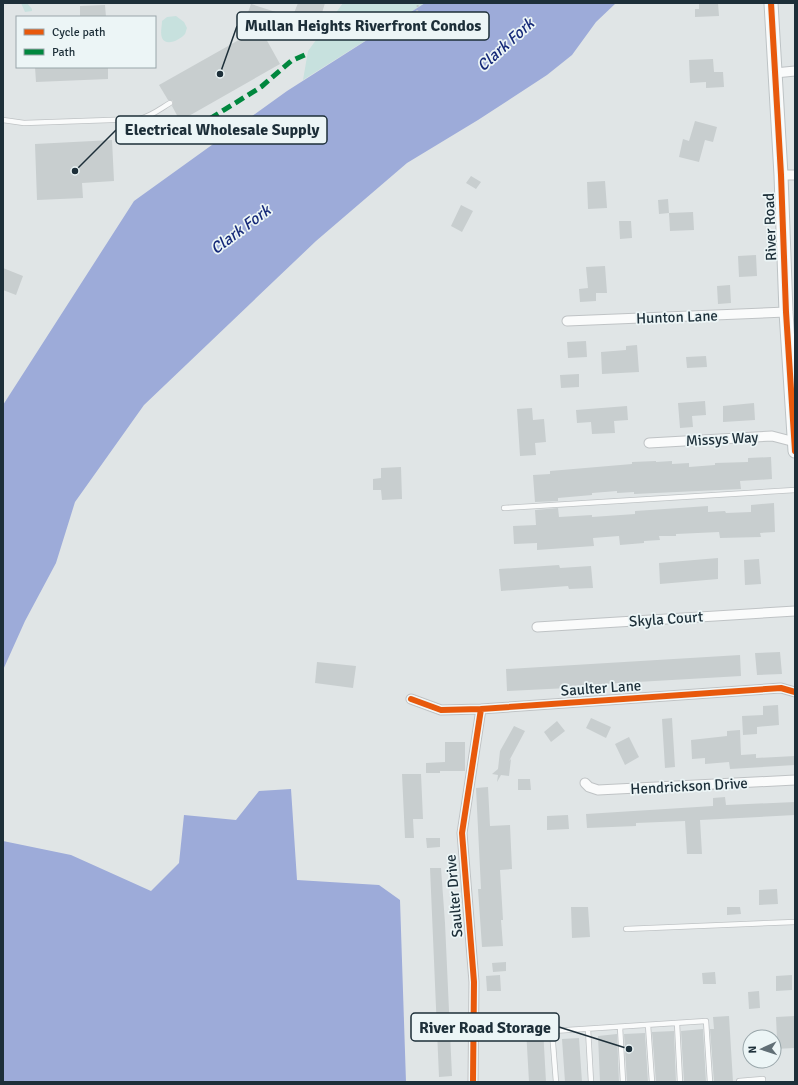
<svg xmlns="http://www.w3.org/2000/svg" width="798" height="1085" font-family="Signika,sans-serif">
<rect width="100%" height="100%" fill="#e0e5e6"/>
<path fill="#c7e1de" d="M21,3H27L32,9V11L25,12Z
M343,3H425L303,80L308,51Z
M176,16L184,22L187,28C186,30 186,32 185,34C180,40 166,47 162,38C160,33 162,26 162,21L167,17Z"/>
<path fill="#9dabd9" d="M425,3H616L596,22L572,55L547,75L478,120L407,163L316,241L144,405L75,502L56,563L25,621L3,670V405L134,201L287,91Z
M291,789L297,880L379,885L400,900L406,1082H3V841L71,855L151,891L179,863L184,815L236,820L259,791Z"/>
<path fill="#c8cecf" d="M298,3H325L322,13H318L313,24L309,22L306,30L290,23Z
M699,3H718L719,16L695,17V9H699Z
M251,4L288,16L284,28L247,15Z
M105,5L106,17H80V6Z
M260,28L280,64L180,121L172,106L173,104V101L171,100H168L159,85Z
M713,59L714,72H723L724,87L706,88V82L690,83L689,60Z
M35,67H108V79L36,82Z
M695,121L717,127L713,142L705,140L699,162L679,157L683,139L689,141Z
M112,140L114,181L82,183L83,198L37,200L35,144Z
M471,176L481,182L476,189L466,183Z
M605,181L607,208L588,209L587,182Z
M668,199L669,213L693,212L694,230L670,231L669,213L659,214L658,200Z
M461,205L473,211L462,232L451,226Z
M619,221H631L632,238L620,239Z
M756,255L757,276L739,277L738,256Z
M605,266L607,293H596V301L580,302L579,289L588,288L586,267Z
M3,268L23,276L16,295L3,290Z
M730,285L731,303L718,304L717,286Z
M586,341L587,357L568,358L567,342Z
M637,345L639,372L602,374L601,352L626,350V346Z
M706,356L707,367L687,368L686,357Z
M579,374V387L561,388L560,375Z
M705,401L706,415L692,416L693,427L680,428L678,403Z
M754,403L755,420L723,422V406Z
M627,406L628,420L614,421L615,433L592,434L591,422L577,423L576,410Z
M532,408L533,420L544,419L546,442L535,443L536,455L520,456L517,409Z
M771,457L772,479L740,481L741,489L634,494V492L617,493V491L592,493V495L558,498V501L535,502L533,475L550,474V471L632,464V462L656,461V462L672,461V464L689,463V467L715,465V463L748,462V458Z
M401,467L402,499L382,500L381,490H373V479L381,478V468Z
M774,503L775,532L760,533L761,537L720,538L719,532L676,534V536H659L660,540L644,541V543L620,545L619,536L593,538L594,546L537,550V543L514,544L513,526L536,525L535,510L558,508L559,517L592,515V517L635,514V511L650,510L708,506V512L725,511L726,513L751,512V505Z
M718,558V579L660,584L659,563Z
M759,559L761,584L745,585L744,560Z
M559,565L560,568L591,566L593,588L569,589L568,586L501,591L499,569Z
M780,652L782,674L757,675L755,653Z
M740,655L741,676L568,686V688L507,691L506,669Z
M317,662L356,666L353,688L315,683Z
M778,705L779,725L757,727V734L743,735L742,716L763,715V706Z
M591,718L611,727L606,738L586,728Z
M672,718L675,767L665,768L662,719Z
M557,721L565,731L551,742L544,732Z
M514,726L525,731L509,761L511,759L509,776L501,775L497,782L498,775L492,774L498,769L500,751Z
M740,730L741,755L756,754V758L795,756V765L730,769L729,762L705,764V758L692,759L691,740L727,736V731Z
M629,737L639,757L625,765L615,744Z
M445,742H465V771H440V773H426V763L445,762Z
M402,774H421L423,819H413L414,838H405Z
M518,779H530L531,790H518Z
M488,787L490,826L510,825L512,869L500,870L503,920H501L503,946L482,947L478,889H481L476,788Z
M725,797L726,805L795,802V815L700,820L702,854H687L685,821L636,823V826L587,828L586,814L713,806V798Z
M568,815L569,829L547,830V816Z
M426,838H440V847L427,848Z
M430,868H441L445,923L452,1076L439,1077Z
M777,889L778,904L759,905V890Z
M571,907H588L590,937L572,938Z
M727,907H740L741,914L727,915Z
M506,962V971L493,972L492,963Z
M715,972L716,984H703L702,973Z
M500,975L501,991H487L486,976Z
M792,975V990L776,991V976Z
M759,991L760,1008L749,1009L748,992Z
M729,1016L733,1082H714L710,1029H714L713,1017Z
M795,1016V1048L774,1049V1039H777L776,1017Z
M543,1028L546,1082H529L526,1029Z
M703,1029L706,1082H684L681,1031Z
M674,1031L676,1082H656L652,1032Z
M645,1033L648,1082H627L624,1034Z
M617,1034L619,1082H600L598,1036Z
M579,1038L582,1082H565L562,1039Z"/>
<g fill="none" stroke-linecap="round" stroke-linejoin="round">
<g stroke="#bfc3c5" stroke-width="6">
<path id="lane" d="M3,120L24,123L139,119C150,117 160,109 170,103
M504,508L795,490
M626,929L795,922
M677,1023L680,1082
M648,1025L652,1082
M620,1027L623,1082
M588,1029L591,1082
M556,1082L552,1031L706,1021L710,1082
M739,1082V1081L763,1079V1082"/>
</g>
<g stroke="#bfc3c5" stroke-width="11">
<path id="street" d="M775,73L795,71
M781,175H795
M567,321L786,312
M649,443L772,436L795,442
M537,627L795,611
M411,699L441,710L481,709L781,688L795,692
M585,783L589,787L598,790L795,780
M473,1082L474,982L462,833L481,709"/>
</g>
<g stroke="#bdc3c5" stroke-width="15">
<path id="secondary" d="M771,3L781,175L786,312L795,451"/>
</g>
<path stroke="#bec4c8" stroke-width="2" stroke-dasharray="2 3" stroke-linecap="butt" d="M417,12L418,3"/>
<use href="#lane" stroke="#fafbfb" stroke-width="4.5"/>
<use href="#street" stroke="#fafbfb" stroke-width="9"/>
<use href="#secondary" stroke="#fafbfb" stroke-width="13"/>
<path stroke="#00873e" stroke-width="5" stroke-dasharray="10 5" stroke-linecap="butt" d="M121,127L203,123L261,87L291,61L309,53"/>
<g stroke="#ecf5f6" stroke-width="8">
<path id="cycleway" d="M771,3L781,175L786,312L795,451
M411,699L441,710L481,709L781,688L795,692
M473,1082L474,982L462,833L481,709"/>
</g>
<use href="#cycleway" stroke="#e8590c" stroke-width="6"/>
</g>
<g text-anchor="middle" stroke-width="3.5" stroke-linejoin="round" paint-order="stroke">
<g font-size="15" fill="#1d2f39" stroke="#ecf5f6">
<text transform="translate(770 227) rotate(-92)" y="5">River Road</text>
<text transform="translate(677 317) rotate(-2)" y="5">Hunton Lane</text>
<text transform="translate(722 439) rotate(-3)" y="5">Missys Way</text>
<text transform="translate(666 619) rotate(-4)" y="5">Skyla Court</text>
<text transform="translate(601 688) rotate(-4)" y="5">Saulter Lane</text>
<text transform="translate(689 786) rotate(-3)" y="5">Hendrickson Drive</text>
<text transform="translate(454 896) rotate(-95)" y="5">Saulter Drive</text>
</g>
<g font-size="16" font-style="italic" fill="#152978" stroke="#ecf5f6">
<text transform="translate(505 44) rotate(-42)" y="6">Clark Fork</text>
<text transform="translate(240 229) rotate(-37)" y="6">Clark Fork</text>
</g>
</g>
<path fill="none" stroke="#1d2f39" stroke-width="1.5" d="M220 74L237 26M75 171L116 130M629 1049L559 1027"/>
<g fill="#1d2f39" stroke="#ecf5f6" stroke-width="1.5">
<circle cx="220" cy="74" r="4"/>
<circle cx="75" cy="171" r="4"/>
<circle cx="629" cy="1049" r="4"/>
</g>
<g fill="#ecf5f6" stroke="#1d2f39" stroke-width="1.5">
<rect x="237" y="12" width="252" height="28" rx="4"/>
<rect x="116" y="116" width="211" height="28" rx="4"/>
<rect x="411" y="1013" width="148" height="28" rx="4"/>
</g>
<g font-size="16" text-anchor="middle" font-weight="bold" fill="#1d2f39">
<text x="363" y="31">Mullan Heights Riverfront Condos</text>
<text x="222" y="135">Electrical Wholesale Supply</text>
<text x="485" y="1033">River Road Storage</text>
</g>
<rect width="798" height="1085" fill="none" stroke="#1d2f39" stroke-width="8"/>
<rect x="16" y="16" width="140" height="52" fill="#ecf5f6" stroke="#99a6aa"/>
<rect x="24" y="29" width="20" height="6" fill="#e8590c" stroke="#99a6aa"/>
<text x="52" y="36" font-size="12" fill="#1d2f39">Cycle path</text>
<rect x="24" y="49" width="20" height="6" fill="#00873e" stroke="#99a6aa"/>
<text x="52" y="56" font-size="12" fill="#1d2f39">Path</text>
<g transform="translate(762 1049) rotate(267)"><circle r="19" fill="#ecf5f6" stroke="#99a6aa"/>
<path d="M0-3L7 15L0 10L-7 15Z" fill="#616f76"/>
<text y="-6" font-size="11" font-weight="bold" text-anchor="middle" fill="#1d2f39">N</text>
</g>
</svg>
